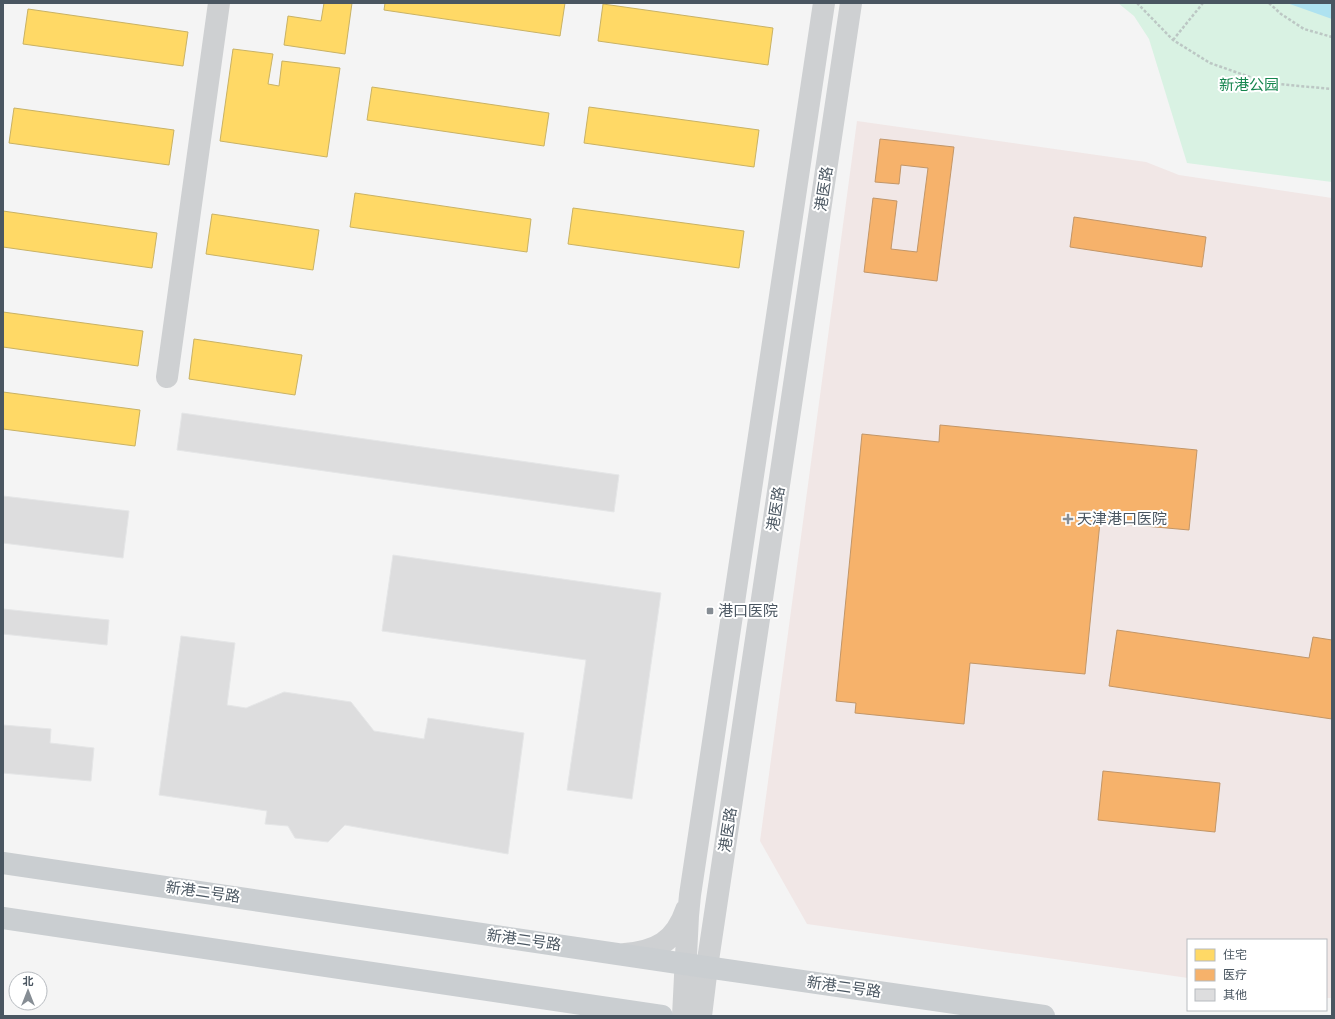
<svg xmlns="http://www.w3.org/2000/svg" width="1335" height="1019" font-family="Figtree,'Noto Sans SC',sans-serif">
<rect width="100%" height="100%" fill="#f4f4f4"/>
<path fill="#f1e7e6" d="M857,121L1146,162L1179,175L1332,198V998H1326V940H1188V978L807,924L760,841Z"/>
<path fill="#d9f2e3" d="M1118,3H1332V182L1187,163L1149,39L1134,16Z"/>
<path fill="#aee2f0" d="M1287,3H1332V19Z"/>
<path fill="#ffd966" stroke="#c9b264" d="M324,3H352L345,54L284,45L288,16L321,21Z
M385,3H565L560,36L384,10Z
M603,4L773,28L768,65L598,41Z
M28,9L188,32L183,66L23,44Z
M233,49L273,54L268,84L279,86L282,61L340,68L327,157L220,141Z
M372,87L549,113L544,146L367,120Z
M589,107L759,130L754,167L584,143Z
M14,108L174,130L169,165L9,143Z
M355,193L531,219L527,252L350,227Z
M573,208L744,231L739,268L568,244Z
M3,211L157,233L152,268L3,247Z
M212,214L319,230L313,270L206,254Z
M3,312L143,331L138,366L3,347Z
M194,339L302,355L295,395L189,379Z
M3,392L140,410L135,446L3,429Z"/>
<path fill="#f6b26b" stroke="#c29668" d="M880,139L954,147L937,281L864,272L873,198L897,201L891,249L917,252L928,168L901,165L899,184L875,182Z
M1074,217L1206,237L1202,267L1070,247Z
M940,425L1197,450L1189,530L1100,522L1085,674L970,663L964,724L855,713L856,703L836,701L862,434L939,442Z
M1117,630L1309,658L1313,637L1332,640V719L1109,686Z
M1103,771L1220,783L1215,832L1098,820Z"/>
<path fill="#ddddde" stroke="#e5e6e7" d="M182,413L619,475L614,512L177,450Z
M3,496L129,511L123,558L3,543Z
M393,555L661,593L632,799L567,790L586,660L382,631Z
M3,609L109,620L107,645L3,634Z
M181,636L235,643L227,705L246,708L284,692L351,702L374,731L424,739L428,718L524,733L508,854L345,825L328,842L295,838L288,826L265,824L267,811L159,795Z
M3,725L51,729L50,743L94,748L91,781L3,773Z"/>
<g fill="none" stroke-linecap="round" stroke-linejoin="round">
<path stroke="#bcc7c4" stroke-width="2.5" stroke-dasharray="3 2" stroke-linecap="butt" d="M1137,3L1173,40L1210,63L1267,83L1332,89
M1269,3L1281,14L1304,29L1332,37
M1173,40L1203,3"/>
<path stroke="#ced0d2" stroke-width="22" d="M167,377L219,3"/>
<path stroke="#ced0d2" stroke-width="22" d="M625,954C656,951 675,942 686,910
M683,1016L688,916L690,895L824,3
M701,1016L707,967L851,3"/>
<path stroke="#caced1" stroke-width="22" d="M3,863L685,964L1044,1016
M3,918L662,1016"/>
</g>
<g fill="#868d94" stroke="#fff" stroke-width="1.5">
<path d="M1066 513h4v4h4v4h-4v4h-4v-4h-4v-4h4z"/>
<rect x="706" y="607" width="8" height="8" rx="2"/>
</g>
<g text-anchor="middle" stroke-width="4" stroke-linejoin="round" paint-order="stroke">
<g font-size="15" fill="#17864f" stroke="#fff">
<text x="1249" y="90">新港公园</text>
</g>
<g font-size="15" fill="#4a5661" stroke="#fff">
<text transform="translate(824 189) rotate(-81)" y="5">港医路</text>
<text transform="translate(776 509) rotate(-81)" y="5">港医路</text>
<text transform="translate(728 830) rotate(-81)" y="5">港医路</text>
<text transform="translate(203 892) rotate(8)" y="5">新港二号路</text>
<text transform="translate(524 940) rotate(8)" y="5">新港二号路</text>
<text transform="translate(844 987) rotate(8)" y="5">新港二号路</text>
</g>
<g font-size="15" fill="#4a5661" stroke="#fff" text-anchor="start">
<text x="1077" y="524">天津港口医院</text>
<text x="718" y="616">港口医院</text>
</g>
</g>
<rect width="1335" height="1019" fill="none" stroke="#4a5661" stroke-width="8"/>
<rect x="1187" y="939" width="140" height="72" fill="#ffffff" stroke="#b7bbc0"/>
<rect x="1195" y="949" width="20" height="12" fill="#ffd966" stroke="#b7bbc0"/>
<text x="1223" y="959" font-size="12" fill="#4a5661">住宅</text>
<rect x="1195" y="969" width="20" height="12" fill="#f6b26b" stroke="#b7bbc0"/>
<text x="1223" y="979" font-size="12" fill="#4a5661">医疗</text>
<rect x="1195" y="989" width="20" height="12" fill="#ddddde" stroke="#b7bbc0"/>
<text x="1223" y="999" font-size="12" fill="#4a5661">其他</text>
<g transform="translate(28 991)"><circle r="19" fill="#ffffff" stroke="#b7bbc0"/>
<path d="M0-3L7 15L0 10L-7 15Z" fill="#868d94"/>
<text y="-6" font-size="11" font-weight="bold" text-anchor="middle" fill="#4a5661">北</text>
</g>
</svg>
